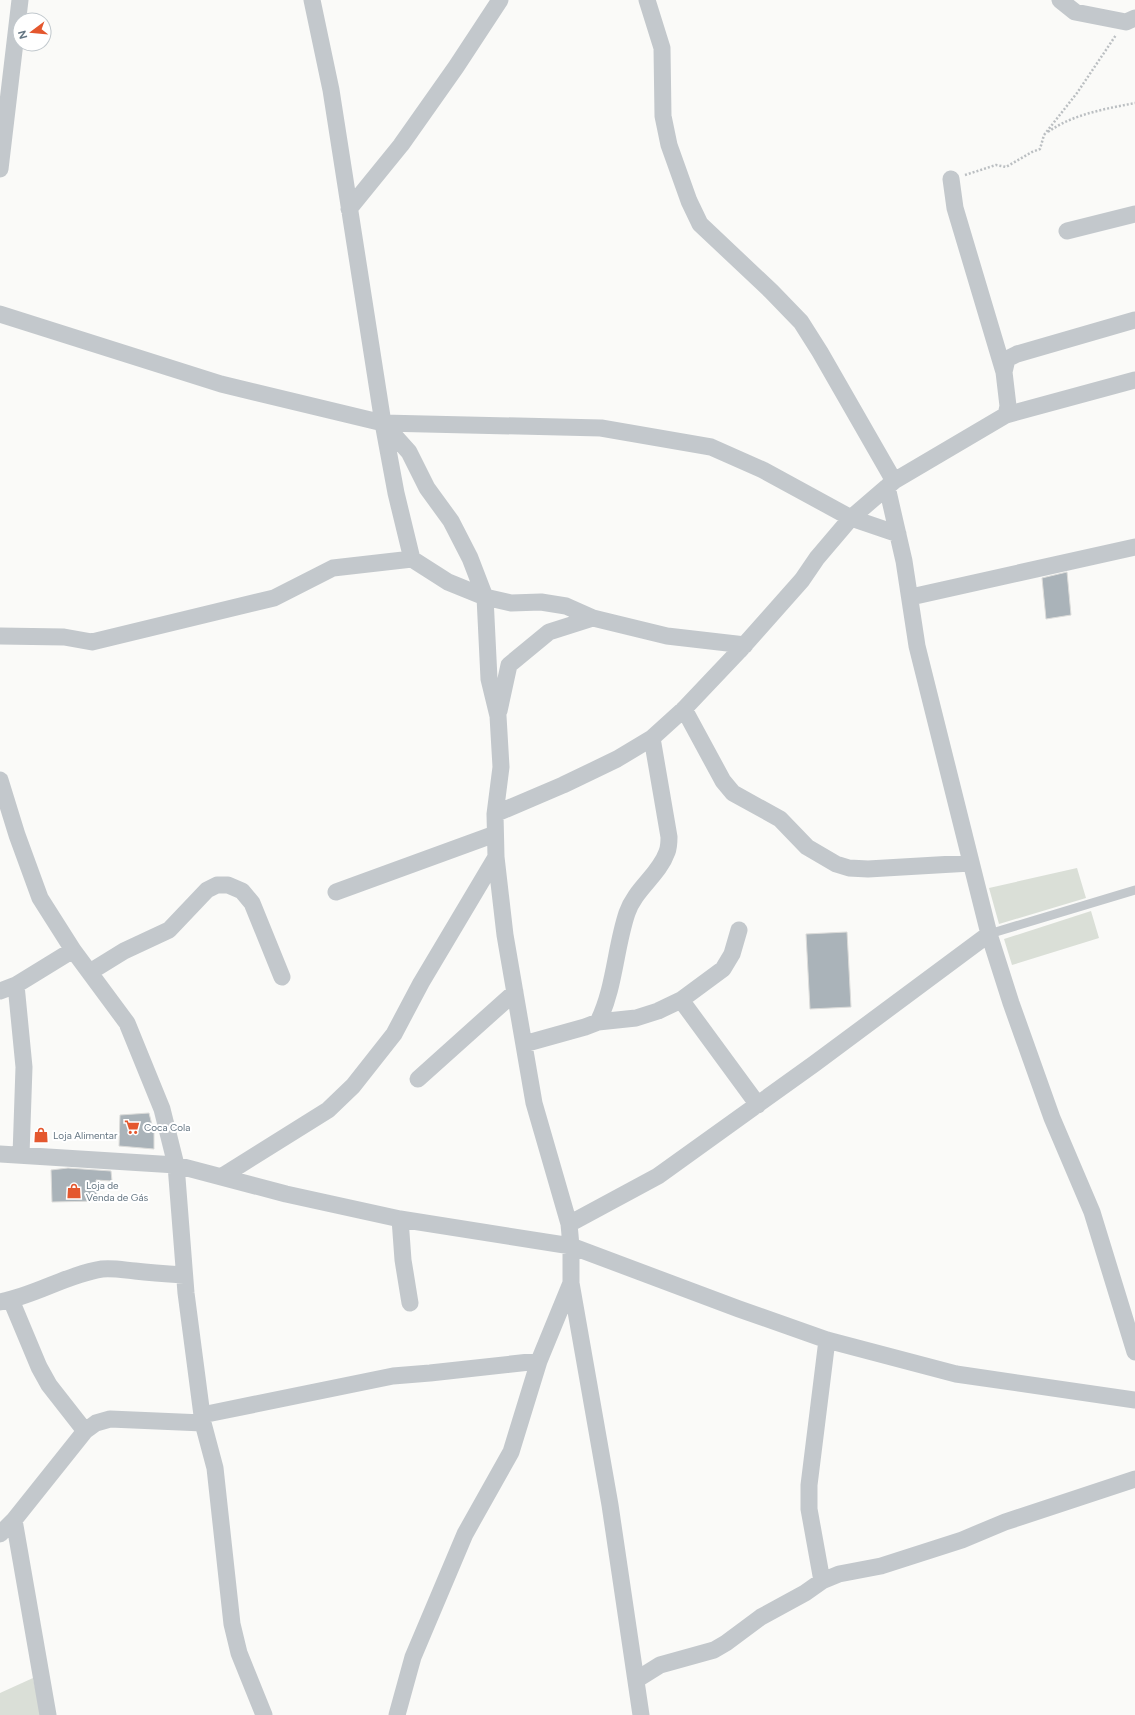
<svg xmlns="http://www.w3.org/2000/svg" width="1135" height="1715" font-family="Figtree,sans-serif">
<rect width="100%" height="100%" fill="#fafaf8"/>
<path fill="#dadfd7" d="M1077,868L1086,898L999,924L989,888Z
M1091,911L1099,938L1012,965L1004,939Z
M33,1678L41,1715H0V1693Z"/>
<path fill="#aab3b9" stroke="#dcdcda" d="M1067,572L1071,615L1046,619L1042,578Z
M847,932L851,1007L810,1009L806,934Z
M149,1113L154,1133V1149L119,1146L120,1115Z
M68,1168L111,1171L112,1181L96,1180L97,1201L52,1202L51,1170Z"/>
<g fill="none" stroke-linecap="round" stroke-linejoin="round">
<path stroke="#bbbfc2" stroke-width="2.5" stroke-dasharray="2 2" stroke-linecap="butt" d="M1048,132C1073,114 1105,109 1135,103
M965,175L996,165L1006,167L1032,152L1040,149L1044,135L1077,93L1116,35"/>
<path stroke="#c3c8cc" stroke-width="9" d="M989,934L1135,890"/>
<path stroke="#c3c8cc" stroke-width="17" d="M312,0L331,90L383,423L396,493L412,559
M647,0L662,48L663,116L669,145L689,201L700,224L771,291L801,322L820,352L894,481
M1060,0L1075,12L1126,22L1135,18
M0,169L20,0
M951,179L955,208L1004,372
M349,209L401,145L456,67L500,0
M1067,231L1135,214
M0,314L221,384L383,423L601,428L711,447L763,470L851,518L898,534
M1006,415L1008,406L1004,372L1007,359L1017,354L1135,320
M383,423L409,452L427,488L451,521L470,558L485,597L489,679L498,716L501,767L495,814L496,857L505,935L534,1103L569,1224L571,1246V1283L610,1505L641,1715
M887,487L904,561L917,646L989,934L1011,1003L1052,1118L1092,1212L1135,1352
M911,597L1135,547
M0,636L64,637L92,642L274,598L333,568L412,559L448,582L485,597L511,603L541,602L566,606L593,618L667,636L745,645
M684,709L723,781L733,793L780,819L807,847L836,864L849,868L868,869L971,863
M499,711L509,665L549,632L593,618
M0,780L17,835L40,898L73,950L127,1023L162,1109L176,1165L186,1293L203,1423L215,1468L232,1624L239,1653L264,1715
M495,814L563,785L617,759L652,738L684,709L739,651L802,580L817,558L851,518L894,481L1006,415L1135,380
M336,892L495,834
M90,972L124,951L169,930L207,890L217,885H228L242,891L252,903L282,977
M16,985L24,1067L21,1155
M0,991L16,985L73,950
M681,1000L758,1105
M598,1022L636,1018L658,1011L681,1000L723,969L732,954L739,930
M524,1044L585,1027L598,1022C615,987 615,949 627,913C635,889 659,875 667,852C669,847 669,841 669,837L652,738
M418,1079L515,992
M0,1154L176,1165L286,1194L400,1219L571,1246L739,1309L827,1340L956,1374L1135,1400
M221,1177L328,1110L353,1086L394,1034L421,983L496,857
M400,1219L403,1260L410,1303
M569,1224L658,1176L814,1064L989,934
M11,1300L39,1367L49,1385L85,1431
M0,1302C34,1296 68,1274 102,1269C114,1268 124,1270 135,1271C152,1273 168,1274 184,1275
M202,1415L393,1376L430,1373L539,1361
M14,1520L48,1715
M0,1534L14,1520L85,1431L96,1423L110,1419L203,1423
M822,1581L809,1509V1485L827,1340
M636,1680L660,1665L714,1650L726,1643L761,1617L805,1593L822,1581L839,1574L881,1566L962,1540L1005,1522L1135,1479
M397,1715L413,1657L465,1534L511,1452L539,1361L571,1283"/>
</g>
<defs>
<g id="supermarket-bare" transform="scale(1.2)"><path d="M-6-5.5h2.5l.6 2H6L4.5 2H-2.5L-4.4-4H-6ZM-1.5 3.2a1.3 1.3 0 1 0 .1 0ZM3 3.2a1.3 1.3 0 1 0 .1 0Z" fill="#e4572e" stroke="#fff" stroke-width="2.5" paint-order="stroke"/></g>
<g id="shop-bare" transform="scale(1.2)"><path d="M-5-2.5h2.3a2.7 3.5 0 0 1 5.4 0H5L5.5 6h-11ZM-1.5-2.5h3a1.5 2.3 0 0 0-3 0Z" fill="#e4572e" stroke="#fff" stroke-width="2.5" paint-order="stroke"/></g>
</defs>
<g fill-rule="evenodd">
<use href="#supermarket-bare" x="132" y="1127"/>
<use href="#shop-bare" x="41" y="1135"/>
<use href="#shop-bare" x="74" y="1191"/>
</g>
<g text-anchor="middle" stroke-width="4" stroke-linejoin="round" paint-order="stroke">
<g font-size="10" fill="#657683" stroke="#fff" text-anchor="start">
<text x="144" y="1131">Coca Cola</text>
<text x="53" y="1139">Loja Alimentar</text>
<text x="86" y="1189">Loja de<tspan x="86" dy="12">Venda de Gás</tspan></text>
</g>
</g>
<g transform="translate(32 32) rotate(254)"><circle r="19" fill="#ffffff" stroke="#c1c8cd"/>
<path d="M0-3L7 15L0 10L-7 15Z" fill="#e4572e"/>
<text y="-6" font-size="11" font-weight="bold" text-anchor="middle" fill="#657683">N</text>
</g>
</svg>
